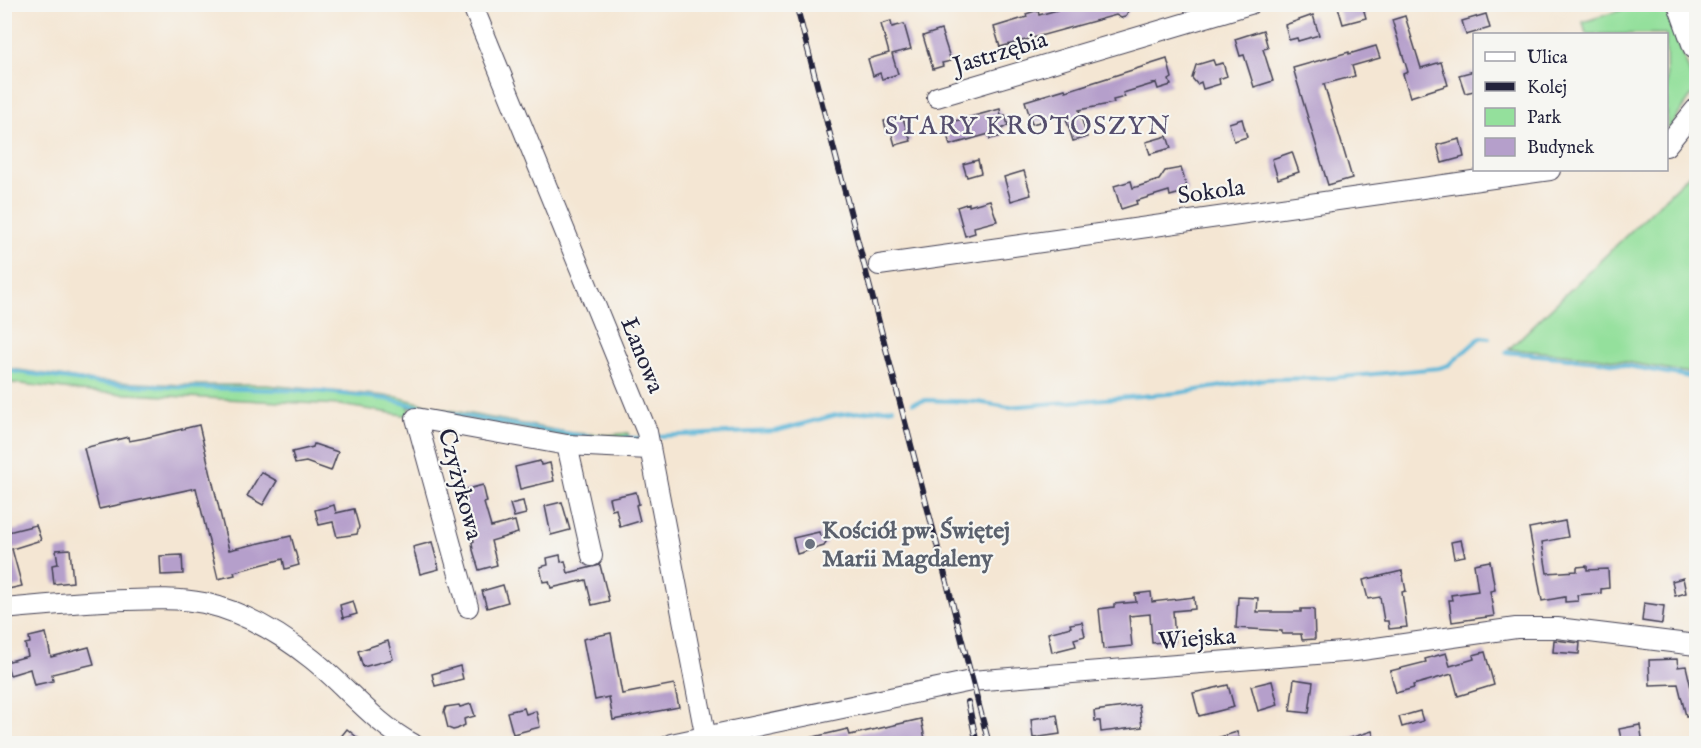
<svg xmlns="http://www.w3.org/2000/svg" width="1701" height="748" font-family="'IM FELL English',serif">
<rect width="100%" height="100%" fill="#f6f6f2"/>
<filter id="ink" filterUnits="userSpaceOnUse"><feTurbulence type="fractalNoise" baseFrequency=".0167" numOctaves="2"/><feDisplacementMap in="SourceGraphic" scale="12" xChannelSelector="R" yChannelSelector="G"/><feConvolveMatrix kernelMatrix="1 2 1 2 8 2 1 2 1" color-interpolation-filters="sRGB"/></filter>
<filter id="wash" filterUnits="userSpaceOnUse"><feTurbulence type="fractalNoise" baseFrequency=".008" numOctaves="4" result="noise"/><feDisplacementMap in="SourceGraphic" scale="24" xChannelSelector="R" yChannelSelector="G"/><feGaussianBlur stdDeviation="1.35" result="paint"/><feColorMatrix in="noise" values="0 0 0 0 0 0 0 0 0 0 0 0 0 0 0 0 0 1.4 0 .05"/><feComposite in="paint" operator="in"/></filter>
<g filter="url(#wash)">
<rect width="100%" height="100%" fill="#f4e6d3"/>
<path fill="#94e09c" stroke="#5b816c" stroke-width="1.5" d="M1637,5H1664L1696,89L1667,132L1666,34H1586L1583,22Z
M1696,168V374L1596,357L1509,349Z
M5,368L93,381L182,385H266L397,397L443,409L572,433L607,435L628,433L630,441L566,437L448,416L408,407L410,416L340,405L90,392L5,382Z"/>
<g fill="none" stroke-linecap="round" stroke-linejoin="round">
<path stroke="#5ab6d8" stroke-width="4" d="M1506,352L1599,361L1696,378
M4,370L97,383L173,387L317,391L387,399L446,413L555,432L591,437
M913,403L926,400L977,402L1008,407L1178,393L1267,379L1331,378L1439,368L1449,365L1481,337L1489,338
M657,436L776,431L836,415L893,408
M625,438H640"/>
</g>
<g id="blocks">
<path fill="#b59fcb" d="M1067,4H1132L1125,17L1121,18L1116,15L1000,47L994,27L1027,17L1026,14L1038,10L1039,15L1068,7Z
M1347,4H1362L1366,18L1343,24L1338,7Z
M1486,14L1490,28L1466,35L1462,21Z
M1313,15L1319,35L1298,41L1297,38L1289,40L1285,25Z
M1405,16L1421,68L1441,62L1448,85L1410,97L1403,74L1408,72L1392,20Z
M891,21L892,27L904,24L911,49L892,54L898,74L882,79L880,73L873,76L868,59L889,53L881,24Z
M941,30L951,61L942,63L943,66L933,69L923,36Z
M1263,30L1268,48L1263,49L1273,81L1254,87L1244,55L1240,56L1235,39Z
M1376,46L1380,58L1352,66L1355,76L1324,84L1352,178L1328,185L1293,68L1349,52V54Z
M1167,59L1172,78L1169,80L1171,85L1158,89L1156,83L1123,93L1125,97L1113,100L1114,103L1079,110L1087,137L1073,141L1065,115L1032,124L1025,101L1065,89L1066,91Z
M1213,60L1215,65L1223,63L1227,76L1219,79L1220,84L1203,89L1201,82L1197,84L1192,78L1196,65Z
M1474,71V91L1465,93L1459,75Z
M1000,109L1001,116L1005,115L1008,125L1000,130L1002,136L990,139L989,134L950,145L944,124Z
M902,116L911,141L895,145L891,131L887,133L884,121Z
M1242,119L1247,137L1234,141L1229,123Z
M1167,136L1171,148L1150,154L1146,142Z
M1460,139L1464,157L1442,163L1437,145Z
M1292,152L1299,172L1278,179L1272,159Z
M978,160L981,173L967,177L963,164Z
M1181,168L1188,191L1170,196L1169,191L1136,201L1137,204L1121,209L1114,186L1131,181L1133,188L1159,180L1165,171Z
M1024,171L1031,195L1011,201L1004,177Z
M990,200L997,221L974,227L975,233L965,236L957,207L969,203V206Z
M199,425L229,550L291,536L299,565L285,569L283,559L234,572L235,575L218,579L196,488L99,509L84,448L128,437L129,441L145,438Z
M314,444L338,452L331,471L306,462L295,464L292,452L313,447Z
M540,461L541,465L550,463L554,481L520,489L515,467Z
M261,472L277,481L263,505L247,496Z
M483,485L487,502L484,503L491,527L515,521L518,533L491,541L497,565L479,570L473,550L472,542L474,541L463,500L467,499L464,490Z
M636,492L639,504L636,505L640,521L620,527L616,509L612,510L609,498Z
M523,501L526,514L514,517L510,504Z
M562,502L570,530L551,535L545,506Z
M334,505L336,513L354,509L359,527L357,534L337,537L333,522L319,525L315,510Z
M1565,521L1568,537L1542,542L1547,573L1577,571V567L1587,566V570L1608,569L1609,588L1601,589V593L1577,595L1578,601L1565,602V597L1542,601L1529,528Z
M36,525L41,540L12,549L22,586L4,590V533Z
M819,532L820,535L825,538L826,542L824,546L797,554L793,538Z
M1461,540L1465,556L1454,558L1451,542Z
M432,542L439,569L420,574L413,547Z
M70,549L73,582L54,584L52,565L58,564L56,550Z
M182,555L183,574L161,575L160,556Z
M560,555L561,562L565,561L568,573L600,565L609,601L592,605L586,580L551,588L549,581L543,582L540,567L548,565L547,558Z
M1490,561L1495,590L1490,591L1494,616L1452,622L1449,600H1452L1451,595L1478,591L1474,564Z
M1402,571L1406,591L1402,592L1407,627L1389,629L1388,621H1384L1380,597L1368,599L1363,580Z
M1683,578L1686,593L1675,596L1672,581Z
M503,585L508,602L487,608L482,591Z
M1151,592L1152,602L1194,597L1195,609L1173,611L1175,641L1152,643L1150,614L1129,616L1132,646L1103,649L1099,609L1114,607V604L1136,602L1135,594Z
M1238,597L1258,598L1257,612H1301V609H1314L1315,639L1302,640L1301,634H1282V631L1236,628Z
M353,601L357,614L343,618L340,605Z
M1644,603L1664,606L1662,624L1642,621Z
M1082,622L1085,636L1074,639L1076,646L1052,652L1048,633L1071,627L1070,624Z
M46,633L51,657L89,647L94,664L52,674L53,681L34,685L30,669L10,675L6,662L28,656L25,644L30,643L29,637Z
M611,633L622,694L674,684L679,707L613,720L609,697L595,700L583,639Z
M1554,640L1580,643L1579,654L1553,652Z
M388,641L393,659L363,667L358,651Z
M1485,652L1494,685L1458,696L1452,674L1413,685L1414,688L1396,693L1390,671L1426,662L1425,659L1446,653L1450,666L1474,659L1473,655Z
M1677,659L1678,667L1686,666L1696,709V714L1686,716L1678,684L1650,685L1649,660Z
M460,666L463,679L435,686L432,674Z
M1294,679L1313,682L1309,713L1290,711Z
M1272,681L1278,705L1258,711L1251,686Z
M1228,685L1234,707L1199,716L1193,693Z
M471,704L475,716L464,719L465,725L457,729L453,730L448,728L444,712L446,707L459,705L460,707Z
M1139,705L1142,727L1101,732L1100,721H1095L1094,711Z
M524,708L526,714L536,711L540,727L513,734L507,712Z
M1420,711L1423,721L1402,727L1399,717Z
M1057,715L1060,734L1033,738L1031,719Z
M921,719L926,744H805V739L848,729L850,735Z
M1640,725L1643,744H1622L1619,729Z
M347,729L365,744H335Z
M1372,731L1376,744H1341V741Z
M1237,732L1241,744H1208L1207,741Z"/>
</g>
</g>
<g filter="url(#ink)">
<use href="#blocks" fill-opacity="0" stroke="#423f52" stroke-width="1.5"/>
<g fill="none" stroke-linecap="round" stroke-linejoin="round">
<g stroke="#423f52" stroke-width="22">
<path id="minor" d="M472,4L647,432L707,744
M937,97L1250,4
M1666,146L1696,109
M879,265L1550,170
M567,445L592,556
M468,607L416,418L567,445L649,449
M4,609C45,605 86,601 127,600C153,599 179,598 204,603C244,612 281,634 312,659C346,686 374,723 413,744
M671,744L971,681L1355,651L1516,628H1557L1696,645"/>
</g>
<g stroke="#423f52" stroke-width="28">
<path id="major" d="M1681,4L1696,46"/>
</g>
<use href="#minor" stroke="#fff" stroke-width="20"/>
<use href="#major" stroke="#fff" stroke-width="26"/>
<g stroke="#22223b" stroke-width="6">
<path id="rail" d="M796,4L989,744
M968,702L977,744"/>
</g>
<use href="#rail" stroke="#f6f6f2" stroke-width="4" stroke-dasharray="11" stroke-linecap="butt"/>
</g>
</g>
<circle fill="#6b7280" stroke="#f6f6f2" stroke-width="2" cx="810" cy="544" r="6"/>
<g text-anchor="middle" stroke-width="4.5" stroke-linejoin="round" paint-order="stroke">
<g font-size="24" fill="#22223b" stroke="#f6f6f2">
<text transform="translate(1000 52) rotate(-17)" y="8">Jastrzębia</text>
<text transform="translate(1211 191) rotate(-8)" y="8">Sokola</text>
<text transform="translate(643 355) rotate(68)" y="8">Łanowa</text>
<text transform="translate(461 484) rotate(75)" y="8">Czyżykowa</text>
<text transform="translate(1197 638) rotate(-4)" y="8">Wiejska</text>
</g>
<g font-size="24" font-weight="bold" fill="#5b616d" stroke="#f6f6f2" text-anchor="start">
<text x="822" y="538">Kościół pw. Świętej<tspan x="822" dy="28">Marii Magdaleny</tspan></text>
</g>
<g font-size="26" letter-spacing="1.5" fill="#554e6d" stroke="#f6f6f2">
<text x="1028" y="134">STARY KROTOSZYN</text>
</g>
</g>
<rect width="1701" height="748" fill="none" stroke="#f6f6f2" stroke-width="24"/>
<rect x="1473" y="33" width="195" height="138" fill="#f6f6f2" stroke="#a1a1a9" stroke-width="1.5"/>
<rect x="1485" y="52" width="30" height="9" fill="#ffffff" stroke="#a1a1a9" stroke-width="1.5"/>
<text x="1527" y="63" font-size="18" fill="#22223b">Ulica</text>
<rect x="1485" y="82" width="30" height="9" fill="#22223b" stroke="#a1a1a9" stroke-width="1.5"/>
<text x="1527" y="93" font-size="18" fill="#22223b">Kolej</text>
<rect x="1485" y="108" width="30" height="18" fill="#94e09c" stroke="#a1a1a9" stroke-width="1.5"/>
<text x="1527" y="123" font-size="18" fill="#22223b">Park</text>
<rect x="1485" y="138" width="30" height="18" fill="#b59fcb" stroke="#a1a1a9" stroke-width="1.5"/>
<text x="1527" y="153" font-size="18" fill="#22223b">Budynek</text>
</svg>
